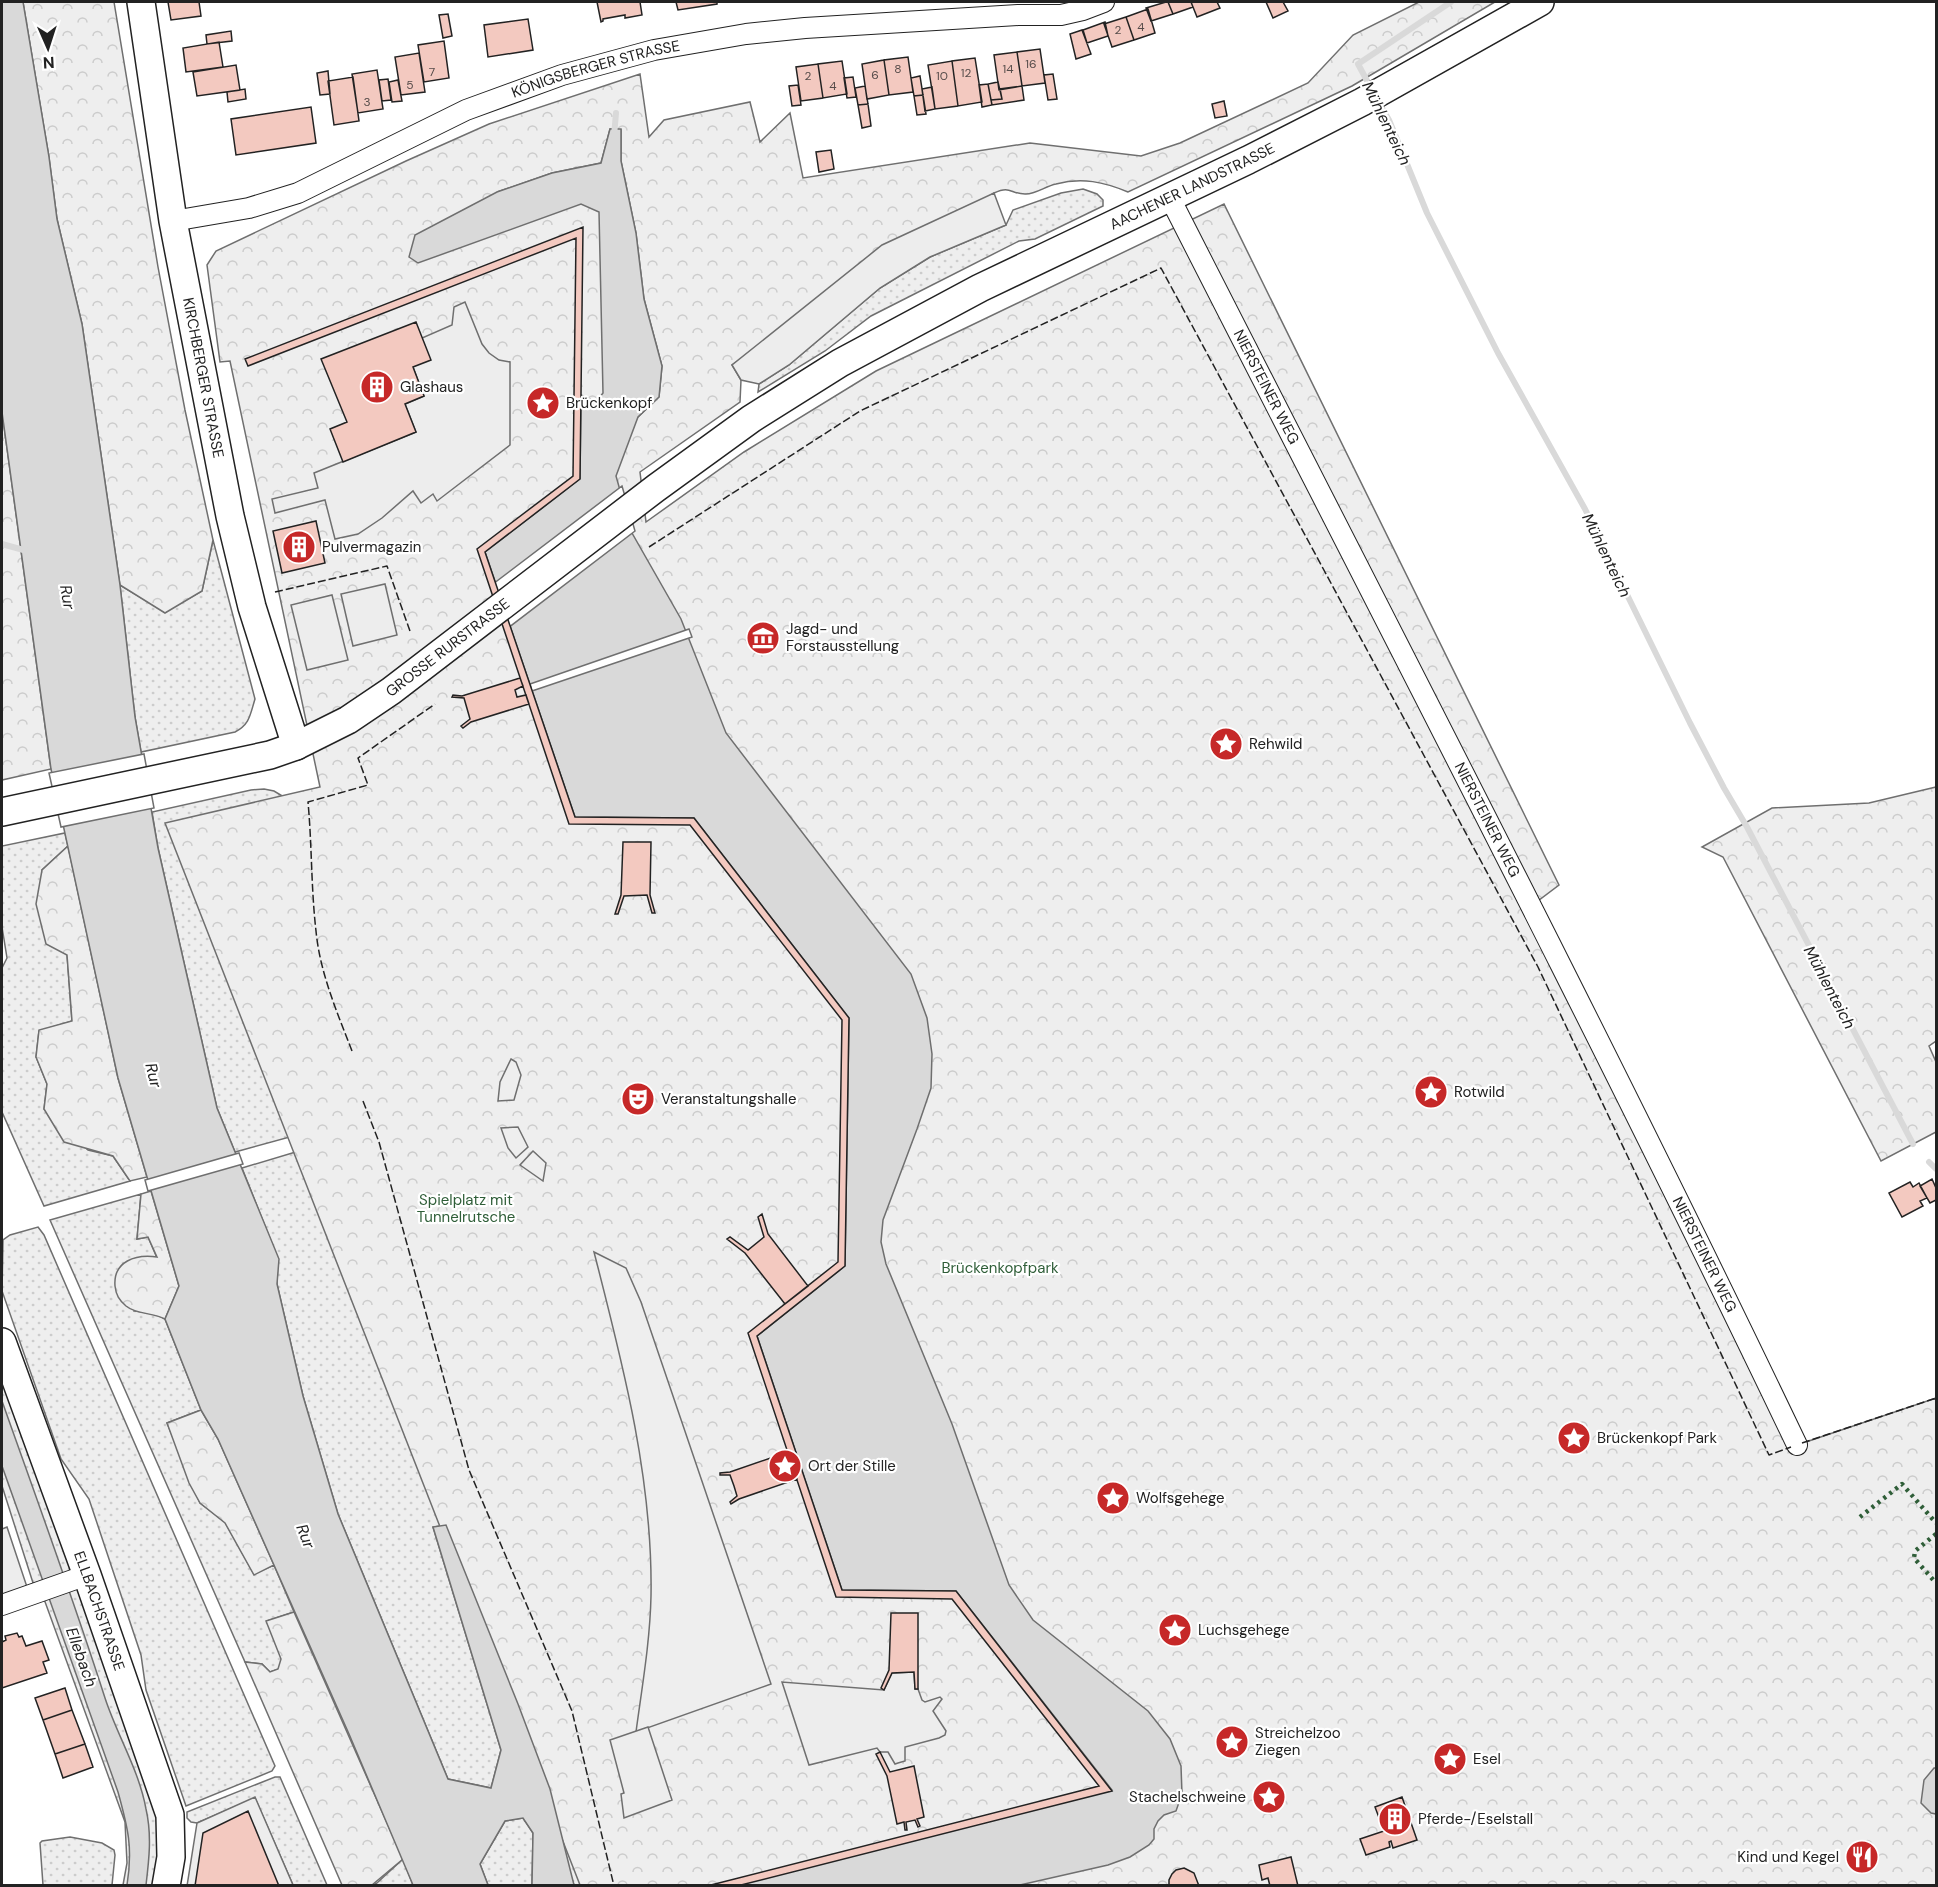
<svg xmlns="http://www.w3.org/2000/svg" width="1938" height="1887" font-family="'DM Sans',sans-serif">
<defs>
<pattern id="grass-dots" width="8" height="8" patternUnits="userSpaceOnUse" patternTransform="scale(1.5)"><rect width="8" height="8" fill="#eee"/><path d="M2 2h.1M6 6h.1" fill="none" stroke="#ccc" stroke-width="1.8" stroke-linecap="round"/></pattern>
<pattern id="forest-crowns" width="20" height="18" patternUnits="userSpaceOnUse" patternTransform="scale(1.5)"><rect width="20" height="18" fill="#eee"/><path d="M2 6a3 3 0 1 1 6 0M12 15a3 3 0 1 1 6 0" fill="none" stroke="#ccc"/></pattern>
</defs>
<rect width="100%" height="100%" fill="#fff"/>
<path fill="url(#grass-dots)" stroke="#6f6f6f" stroke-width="1.5" d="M1083,189L1097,194L1103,200V206L1035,239L1019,241L871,316L825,351L758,392L759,384L789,365L880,288L930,257L1006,225L1013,210L1061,193Z
M213,540L255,699C250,715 250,724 235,732L141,752L135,717L120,585L165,612L202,591Z
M264,789L274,791L284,797L352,1120L235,1152L217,1108L158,848L152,812L251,790Z
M65,833L68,846L42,870L67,955L72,1021L39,1031L36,1057L47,1084L44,1109L88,1150L113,1156L130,1181L44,1206L2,1112V968L7,958L2,927V846Z
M329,1142L637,1885H574L445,1525L433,1527L501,1750L491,1788L448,1779L338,1514L303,1396L277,1284L278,1259L242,1168Z
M141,1194L137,1239L148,1237L157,1258L134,1311L155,1314L165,1319L201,1410L167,1423L200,1503L225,1522L254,1574L274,1565L294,1612L267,1621L282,1659L279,1669L270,1672L262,1664L245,1662L50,1220Z
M38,1227L44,1235L275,1766L272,1771L186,1806L146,1690L141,1655L89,1499L61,1459L2,1291L3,1240L10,1235Z
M2,1374L73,1571L34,1586L2,1486Z
M79,1587L160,1818L156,1885H123L127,1863L125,1822L44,1599Z
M275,1777H280L327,1885H293L255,1798L197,1823L191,1822L187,1818V1812Z
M523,1818L533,1833L532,1885H488L480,1864L505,1821Z
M70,1837L102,1843L114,1850L115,1855L112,1885H43L40,1843L42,1841Z
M403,1859L413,1885L372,1886L377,1883Z"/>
<path fill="url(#forest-crowns)" stroke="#6f6f6f" stroke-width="1.5" fill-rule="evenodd" d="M23,2H114L158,267L185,410L213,540L202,591L165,613L120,585L82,324L57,219L49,157Z
M1419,2H1495L1352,86L1128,192C1104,182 1082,177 1056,184C1046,186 1034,195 1025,194C1010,194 1011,185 994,193L732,365L741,380L740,402L640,472L646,522L744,452L876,371L1224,204L1559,885L1526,910L1791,1447L1936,1398V1885H580L165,823L320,787L230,361L220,362L207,265L216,251L406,161L489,124L640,74L649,137L664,120L750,102L760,142L790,113L803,178L1030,143L1141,156L1180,143L1308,83L1353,35ZM610,129L621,130V161L636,233L644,299L662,366L659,397L638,417L604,189L497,192L552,173L601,163Z
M2,412L51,769L2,780Z
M1936,787V1041L1929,1046L1936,1062V1132L1881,1161L1723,857L1702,847L1772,808L1869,803Z
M68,846L118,1078L147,1177L130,1181L113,1156L64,1142L44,1109L47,1084L36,1057L39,1030L72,1021L67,955L46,944L36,904L42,870Z
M151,1191L179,1286L165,1319C152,1312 137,1315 126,1306C119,1300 116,1295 115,1286C113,1261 136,1254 157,1257L148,1237L137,1239L141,1194Z
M201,1410L218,1439L274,1565L254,1575L225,1523L200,1503L189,1483L167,1423Z
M294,1612L403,1859L372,1885H342L245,1662L262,1664L270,1672L278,1669L281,1659L266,1621Z"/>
<path fill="#eee" stroke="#6f6f6f" stroke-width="1.5" d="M511,1059L516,1062L521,1075L514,1100L498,1101L500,1082Z
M518,1127L528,1147L516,1158L508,1148L501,1128Z
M533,1151L546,1163L543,1181L520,1165Z
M594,1252L626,1268L641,1302L771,1684L636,1732C642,1687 650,1642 651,1596C653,1479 623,1365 594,1252Z"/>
<path fill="#ededed" stroke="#6f6f6f" stroke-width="1.5" d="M994,193L1006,225L930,257L880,288L789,365L759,384L741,380L732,365L882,245Z
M465,302L482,344L489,353L499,360L510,362V445L437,501L433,494L421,503L413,491L382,518L358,534L335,539L325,500L275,513L272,499L318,488L314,473L416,432L405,404L424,396L413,367L422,338L452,325L454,307Z
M385,584L397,635L353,646L341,594Z
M332,595L348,660L307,670L291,605Z
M7,1527L27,1587L2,1596V1529Z
M914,1672L915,1689H918L922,1700L925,1702L940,1697L942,1699L933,1711L946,1731L945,1735L939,1738L905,1747V1761L898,1763L895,1764L888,1752H880L877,1748L809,1765L782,1682L884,1690L892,1673Z
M648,1727L672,1800L624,1818L621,1794L624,1793L610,1740Z
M255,1797L293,1885L187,1886L197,1823Z"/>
<path fill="#d9d9d9" stroke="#6f6f6f" stroke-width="1.5" d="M2,2H23L49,157L57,219L82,324L120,585L135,717L158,848L217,1108L279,1259L277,1284L303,1396L338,1514L448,1779L491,1788L501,1750L433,1527L446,1525L518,1704L550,1789L574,1885H532L533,1833L523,1818L505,1821L480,1864L488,1885H413L349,1734L218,1439L201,1410L165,1319L179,1286L118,1078L51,769L2,412Z
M610,129H621V161L636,233L644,299L662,366L659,397L638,417L616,476L632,533L681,619L726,733L911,974L927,1018L932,1054L931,1088L917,1129L883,1220L881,1242L886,1264L952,1424L1009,1585L1033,1620L1148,1711L1170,1739L1181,1766L1182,1794L1176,1811L1164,1815L1158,1821L1154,1829V1839L1149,1845L1130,1857L1108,1865L1020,1885H737L1112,1790L956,1591L842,1590L757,1336L845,1266L849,1018L694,818L575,817L485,552L580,479L581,395L596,402L603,393L599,212L581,204L418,263L409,257L415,235L497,192L552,173L601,163Z
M2,1401C37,1500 73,1598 105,1698C117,1735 139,1770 146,1809C152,1835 149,1860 146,1885H127C133,1848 128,1828 118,1792L2,1466Z
M1934,1768H1936V1814L1931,1813L1921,1803L1924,1780Z"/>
<path fill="#fff" stroke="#6f6f6f" stroke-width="1.5" d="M622,486L635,531L508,628L493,584Z
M689,629L692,637L532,691L530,684Z
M144,754L154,808L61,827L49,773Z
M239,1153L243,1164L148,1191L145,1180Z"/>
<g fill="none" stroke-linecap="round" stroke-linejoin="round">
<path stroke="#d9d9d9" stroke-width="6" d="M1372,90L1358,64L1451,2
M1378,101L1389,120L1427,213L1498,353L1585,509L1690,723L1724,788L1747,827L1913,1144
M614,136L616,113
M2,544L27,551
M1929,1162L1936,1169"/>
</g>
<path fill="#f3c9c0" stroke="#222" stroke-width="1.5" d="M168,2H199L201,16L171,20Z
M597,2H640L642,15L625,18V15L603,19V21L601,22Z
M676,2H717V4L678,10Z
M1166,2H1168L1173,14L1151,21L1146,8Z
M1168,2H1191L1193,7L1173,14Z
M1191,2H1217L1220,8L1197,17Z
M1266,2H1283L1288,11L1273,18Z
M1148,9L1155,33L1134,40L1126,17Z
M448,14L452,36L443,38L439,15Z
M1126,17L1134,40L1112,47L1104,24Z
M528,19L533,50L488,57L484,25Z
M1105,22L1108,36L1087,43L1083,30Z
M1082,30L1091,54L1076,59L1070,34Z
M231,31L232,41L207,44L206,35Z
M444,41L449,78L424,82L418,45Z
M219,42L223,67L186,72L183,48Z
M1040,49L1045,83L1022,86L1017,52Z
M1017,52L1022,86L999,90L994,55Z
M419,53L425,92L401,95L395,57Z
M908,57L913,92L889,95L884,60Z
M975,58L982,102L958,106L952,61Z
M884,60L889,95L867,99L862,64Z
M842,61L847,94L823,98L818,64Z
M952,61L958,106L935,109L928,65Z
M818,64L823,98L801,101L796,67Z
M236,65L240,90L197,96L193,72Z
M377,70L383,109L358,113L352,74Z
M328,71L330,94L320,95L317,73Z
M1053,74L1057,99L1048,100L1044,75Z
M920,76L923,95L914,96L911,78Z
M353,77L359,121L334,125L328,81Z
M853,77L856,97L847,98L844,78Z
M388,79L391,100L382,101L379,80Z
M398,80L402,101L392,102L389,82Z
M998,82L1002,99L991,100L988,84Z
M988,84L992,105L982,107L979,85Z
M798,85L801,105L792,106L789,86Z
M865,86L868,104L858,105L855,88Z
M1022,86L1024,100L992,105L991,100L1002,99L1000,89Z
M932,87L935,109L925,111L922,89Z
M245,89L246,99L228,102L227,92Z
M923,95L926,114L917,115L914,96Z
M1224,101L1227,116L1215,118L1212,104Z
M868,104L871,126L862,128L858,105Z
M311,107L316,143L236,155L231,119Z
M831,150L834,169L819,172L816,152Z
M583,227L580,479L485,552L575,817L694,818L849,1018L845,1266L757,1336L842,1590L956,1591L1112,1791L737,1886H707L1099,1786L952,1599L836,1597L748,1333L838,1262L842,1020L690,825L569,824L477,549L573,476L576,238L248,366L245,359Z
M416,322L431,360L413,367L424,396L405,404L416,432L343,462L330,429L347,422L321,359Z
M316,521L325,563L282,573L273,531Z
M520,678L523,686L515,690L517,697L526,695L529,704L471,722L463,728L461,726L470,719L464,698L452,697L453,695L462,696Z
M623,842H651L650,895L655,913H652L647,895L624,896L618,914H615L621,895Z
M1932,1179L1936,1188V1200L1930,1203L1920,1186Z
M1910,1182L1913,1187L1919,1183L1927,1198L1920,1201L1923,1206L1902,1217L1889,1193Z
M762,1214L768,1234L808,1286L785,1304L745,1253L727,1239L730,1237L748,1250L764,1237L758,1217Z
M788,1452L790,1459L782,1465L785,1475L795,1474L797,1479L739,1499L731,1504L730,1502L737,1496L734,1486L730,1475H720V1473L730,1472Z
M891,1613H918V1689H915L914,1672L892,1673L884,1690L881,1688L889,1670Z
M17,1633L19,1637L22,1636L26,1646L42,1641L49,1660L43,1662L47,1673L2,1688V1642L6,1640L5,1636Z
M65,1688L72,1710L43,1720L35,1698Z
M72,1710L85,1744L55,1754L43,1720Z
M85,1744L93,1767L63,1778L55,1754Z
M880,1752L890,1772L914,1766L924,1817L917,1819L920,1826L918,1827L915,1820L906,1822L907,1830H905L904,1822L897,1824L887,1776L876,1754Z
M1402,1797L1417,1840L1393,1848L1391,1841L1389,1842L1390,1847L1366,1855L1360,1839L1384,1831L1375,1807Z
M248,1811L279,1886H195L203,1833Z
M1868,1848L1873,1855L1856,1866L1851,1858Z
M1291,1857L1298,1886H1270L1268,1878L1262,1880L1259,1865Z
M1184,1868L1194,1873L1199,1886H1169V1880L1172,1874L1176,1870Z"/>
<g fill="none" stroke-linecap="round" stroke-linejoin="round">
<g stroke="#222" stroke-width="22">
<g id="street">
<path id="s1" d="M1170,198C1381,613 1596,1025 1797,1445"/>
<path id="s2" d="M173,221L249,208L298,193L466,110L562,75L654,50L746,34L805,28L1018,15H1061L1083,10L1104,2"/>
<path d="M2,1605L87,1575"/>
</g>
</g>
<g stroke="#222" stroke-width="30">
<g id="secondary">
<path id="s3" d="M141,2L173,221L230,516L252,607L296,746"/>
<path id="s4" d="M2,812L270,755L296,746L348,720L391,691L656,488L751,419L840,363L980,288L1248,160L1362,102L1540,2"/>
<path id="s5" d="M2,1342L87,1575L170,1815L171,1857L166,1886"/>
</g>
</g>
<use href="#street" stroke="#fff" stroke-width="20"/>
<use href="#secondary" stroke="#fff" stroke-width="27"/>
<path stroke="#2f5e38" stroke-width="4.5" stroke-dasharray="3 4.5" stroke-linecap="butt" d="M1860,1517L1902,1484L1936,1523
M1936,1534L1915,1551L1914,1558L1936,1583"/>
<path stroke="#222" stroke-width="1.5" stroke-dasharray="8 3" stroke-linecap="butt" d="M649,547L860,411L1161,268L1538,967L1769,1455L1791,1447
M275,592L387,566L411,634
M352,1051C337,1012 320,973 316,931C311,888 312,845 308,802L368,785L358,758L435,704
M363,1101L379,1142L469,1470L572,1711L614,1886
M1802,1443L1936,1398"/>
</g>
<defs>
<g id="building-disc" transform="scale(1.725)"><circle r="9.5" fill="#c62828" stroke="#fff"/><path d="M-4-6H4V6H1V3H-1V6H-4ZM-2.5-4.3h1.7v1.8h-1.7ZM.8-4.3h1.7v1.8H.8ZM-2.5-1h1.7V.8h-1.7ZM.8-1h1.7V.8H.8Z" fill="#fff"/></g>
<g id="sight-disc" transform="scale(1.725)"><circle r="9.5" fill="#c62828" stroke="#fff"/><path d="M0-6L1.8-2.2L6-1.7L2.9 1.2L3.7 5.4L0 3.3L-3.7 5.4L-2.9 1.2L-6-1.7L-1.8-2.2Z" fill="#fff"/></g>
<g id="museum-disc" transform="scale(1.725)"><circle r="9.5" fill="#c62828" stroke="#fff"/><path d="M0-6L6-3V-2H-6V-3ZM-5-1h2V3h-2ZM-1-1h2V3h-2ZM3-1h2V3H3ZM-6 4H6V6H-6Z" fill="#fff"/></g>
<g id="theatre-disc" transform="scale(1.725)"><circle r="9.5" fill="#c62828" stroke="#fff"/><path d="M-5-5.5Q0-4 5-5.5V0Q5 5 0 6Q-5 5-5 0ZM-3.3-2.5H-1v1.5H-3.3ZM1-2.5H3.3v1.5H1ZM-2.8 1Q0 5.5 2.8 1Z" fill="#fff"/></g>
<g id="restaurant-disc" transform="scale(1.725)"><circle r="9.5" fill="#c62828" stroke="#fff"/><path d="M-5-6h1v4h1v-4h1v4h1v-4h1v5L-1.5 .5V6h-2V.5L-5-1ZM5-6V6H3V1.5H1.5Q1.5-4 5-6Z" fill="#fff"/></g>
</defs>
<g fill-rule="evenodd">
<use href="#building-disc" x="377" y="387"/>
<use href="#sight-disc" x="543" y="403"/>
<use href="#building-disc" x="299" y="547"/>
<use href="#museum-disc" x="763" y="638"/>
<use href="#sight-disc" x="1226" y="744"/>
<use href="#sight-disc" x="1431" y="1092"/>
<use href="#theatre-disc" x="638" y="1099"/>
<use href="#sight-disc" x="1574" y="1438"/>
<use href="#sight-disc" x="785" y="1466"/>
<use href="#sight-disc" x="1113" y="1498"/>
<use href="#sight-disc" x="1175" y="1630"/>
<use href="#sight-disc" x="1232" y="1742"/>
<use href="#sight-disc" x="1450" y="1759"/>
<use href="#sight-disc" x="1269" y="1797"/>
<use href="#building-disc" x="1395" y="1819"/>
<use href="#restaurant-disc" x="1862" y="1857"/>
</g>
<g text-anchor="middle" stroke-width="4.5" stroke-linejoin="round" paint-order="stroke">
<g font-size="12" fill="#564c4a">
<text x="1141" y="31">4</text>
<text x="1118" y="34">2</text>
<text x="1031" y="68">16</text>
<text x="898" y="73">8</text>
<text x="1008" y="73">14</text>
<text x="432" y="76">7</text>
<text x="966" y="77">12</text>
<text x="875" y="79">6</text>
<text x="808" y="80">2</text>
<text x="942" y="80">10</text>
<text x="410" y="89">5</text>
<text x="833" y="90">4</text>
<text x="367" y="106">3</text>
</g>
<g font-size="15" fill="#222" stroke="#fff">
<text dy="5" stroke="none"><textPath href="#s2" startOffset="452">KÖNIGSBERGER STRASSE</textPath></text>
<text dy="5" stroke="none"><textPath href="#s4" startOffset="1362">AACHENER LANDSTRASSE</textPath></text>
<text dy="5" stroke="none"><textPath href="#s3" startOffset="381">KIRCHBERGER STRASSE</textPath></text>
<text dy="5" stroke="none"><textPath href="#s1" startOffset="212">NIERSTEINER WEG</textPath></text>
<text dy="5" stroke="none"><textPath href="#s4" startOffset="483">GROSSE RURSTRASSE</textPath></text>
<text dy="5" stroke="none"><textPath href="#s1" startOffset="698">NIERSTEINER WEG</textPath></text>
<text dy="5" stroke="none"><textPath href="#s1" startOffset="1184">NIERSTEINER WEG</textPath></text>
<text dy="5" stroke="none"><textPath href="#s5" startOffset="286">ELLBACHSTRASSE</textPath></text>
</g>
<g font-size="15" fill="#222" stroke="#fff" text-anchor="start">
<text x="400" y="392">Glashaus</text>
<text x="566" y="408">Brückenkopf</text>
<text x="322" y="552">Pulvermagazin</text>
<text x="786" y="634">Jagd- und<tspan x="786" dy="17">Forstausstellung</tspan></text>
<text x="1249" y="749">Rehwild</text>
<text x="1454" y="1097">Rotwild</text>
<text x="661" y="1104">Veranstaltungshalle</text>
<text x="1597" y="1443">Brückenkopf Park</text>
<text x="808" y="1471">Ort der Stille</text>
<text x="1136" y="1503">Wolfsgehege</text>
<text x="1198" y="1635">Luchsgehege</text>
<text x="1255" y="1738">Streichelzoo<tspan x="1255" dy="17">Ziegen</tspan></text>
<text x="1473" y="1764">Esel</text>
<text x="1246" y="1802" text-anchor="end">Stachelschweine</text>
<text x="1418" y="1824">Pferde-/Eselstall</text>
<text x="1839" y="1862" text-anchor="end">Kind und Kegel</text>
</g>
<g font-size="15" fill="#2f5e38" stroke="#fff">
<text x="466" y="1205">Spielplatz mit<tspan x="466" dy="17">Tunnelrutsche</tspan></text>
<text x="1000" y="1273">Brückenkopfpark</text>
</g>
<g font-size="16" font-style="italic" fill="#222" stroke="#fff">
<text transform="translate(1387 123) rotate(64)" y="6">Mühlenteich</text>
<text transform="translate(1607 555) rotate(64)" y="6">Mühlenteich</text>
<text transform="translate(68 597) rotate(80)" y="6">Rur</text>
<text transform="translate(1830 987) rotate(62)" y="6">Mühlenteich</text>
<text transform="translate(154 1075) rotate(76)" y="6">Rur</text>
<text transform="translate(306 1536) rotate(69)" y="6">Rur</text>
<text transform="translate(82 1657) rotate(70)" y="6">Ellebach</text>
</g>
</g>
<rect width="1938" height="1887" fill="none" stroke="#222222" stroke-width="6"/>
<g transform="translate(48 48) rotate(177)" stroke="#ffffff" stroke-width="4.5" paint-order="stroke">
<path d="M0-4.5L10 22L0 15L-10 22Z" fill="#222222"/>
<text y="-9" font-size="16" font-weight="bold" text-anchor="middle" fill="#222222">N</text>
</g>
</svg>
